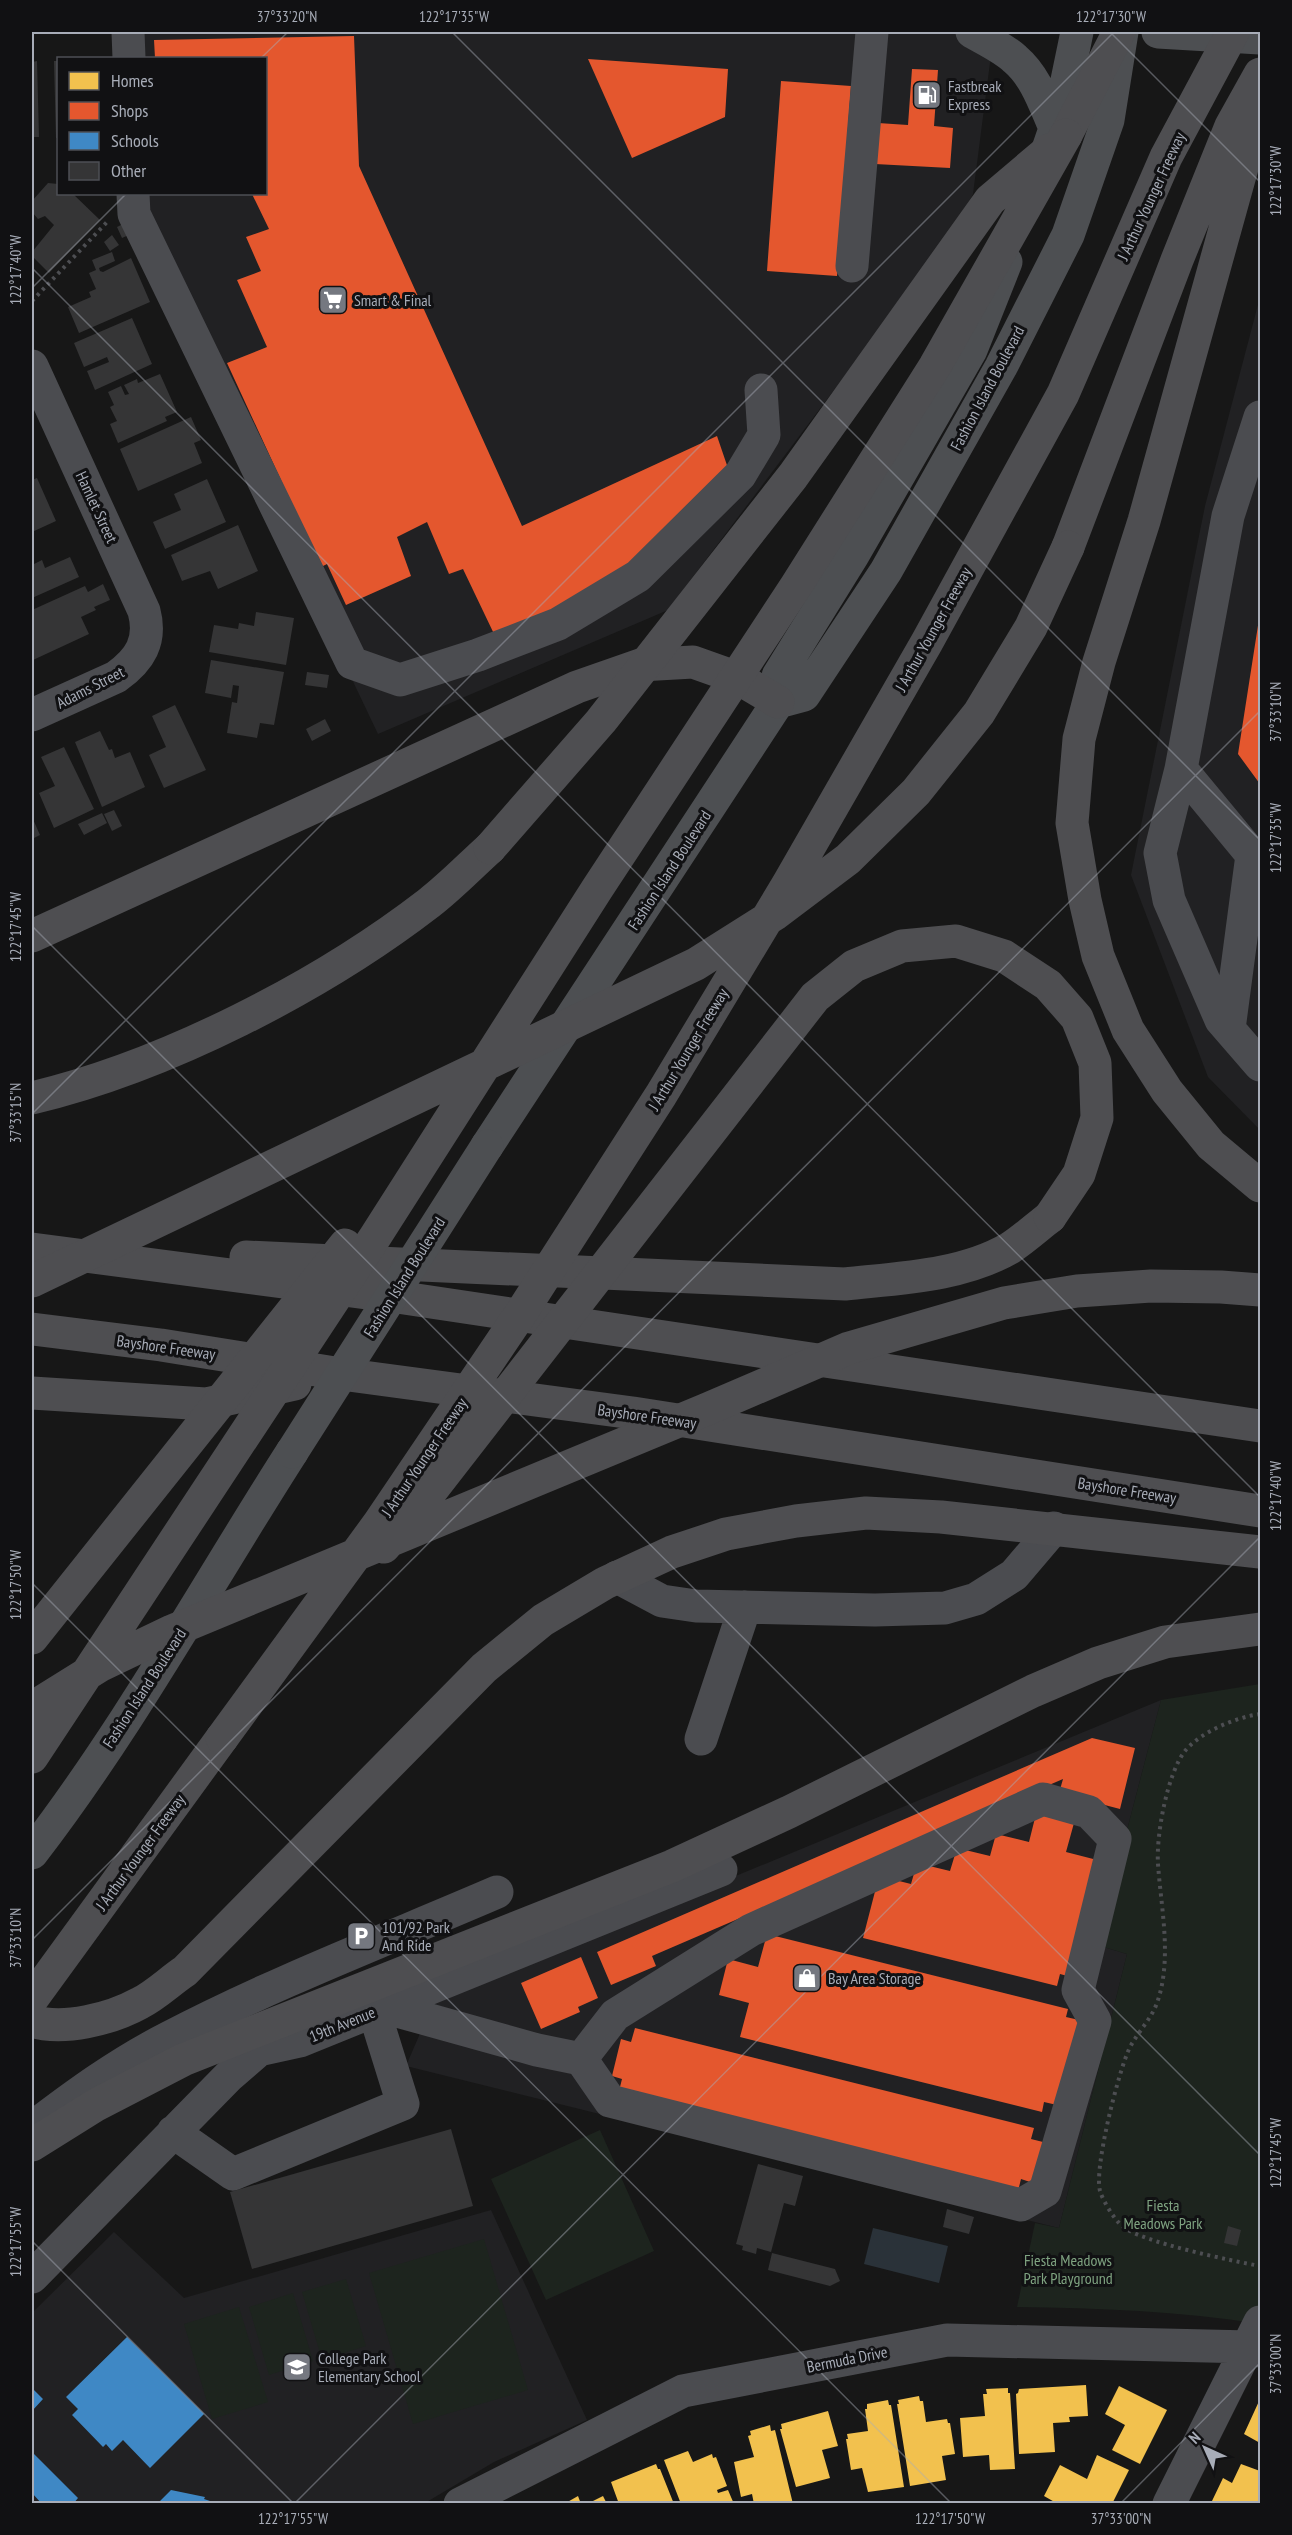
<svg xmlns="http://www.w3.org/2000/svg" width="1292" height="2535" font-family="'PT Sans Narrow',sans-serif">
<rect width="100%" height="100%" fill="#171717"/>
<path fill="#212123" d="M118,32H994L973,194L958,226L668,610L378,734L125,202V194H266V58H119Z
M1260,297V1130L1208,1077L1131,875L1205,506Z
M1161,1700L1097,1945L1127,1954L1059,2228L406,2066L434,2001Z
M491,2210L587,2420L494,2462L425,2503L32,2504V2313L114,2232L184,2298Z"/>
<path fill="#1d241e" d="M1260,1684V2324C1180,2311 1098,2308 1017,2307L1035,2223L1059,2228L1127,1954L1097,1945L1161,1700Z
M600,2130L654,2251L546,2300L491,2179Z
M484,2239L528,2390L413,2424L369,2273Z
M346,2279L366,2346L322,2360L302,2292Z
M293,2293L313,2361L269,2375L249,2307Z
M239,2307L268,2402L212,2419L184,2324Z"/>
<path fill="#2a3239" d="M873,2228L948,2246L939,2283L864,2264Z"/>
<path fill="#f2c14e" d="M1086,2385L1088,2416L1069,2417L1070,2422L1053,2423L1055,2452L1019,2454L1016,2394L1018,2393L1019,2389Z
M1119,2386L1167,2410L1140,2464L1112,2450L1125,2425L1105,2414Z
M1008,2388V2393H1010L1015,2469L990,2470L989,2455L963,2457L960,2418L985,2416L983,2394H987L986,2389Z
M919,2396L920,2401H923L926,2422L947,2419L948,2423H950L955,2454L942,2456L946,2480L910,2486L897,2404H899L898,2400Z
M1260,2399V2443L1244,2434Z
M888,2400L889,2405H891L904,2487L868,2492L862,2468L851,2470L846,2439H848L847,2434L868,2431L865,2409H867V2404Z
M828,2411L838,2446L822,2450L830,2478L796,2487L780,2429H782L781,2424Z
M770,2425L771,2431L775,2430L793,2504H754L752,2494L741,2497L734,2462L754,2457L748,2436L751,2435L750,2431Z
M688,2451L693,2462L712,2454L713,2458L716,2457L727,2486L717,2490L718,2493L728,2490L734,2504H681L664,2460Z
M1097,2455L1129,2470L1112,2504H1058L1044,2496L1060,2465L1087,2479Z
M656,2464L658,2469H660L674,2504H619L611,2482Z
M1241,2464L1260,2471V2504H1218L1212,2501L1223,2478L1232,2483Z
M578,2496L581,2504H564Z
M603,2496L607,2504H587Z"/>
<path fill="#e4572e" d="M354,36L359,166L522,526L717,436L731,477L613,583L495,636L463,569L449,574L427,522L397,537L411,576L346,605L327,564L321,567L227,363L267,347L237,280L261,271L246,237L269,229L252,194H266V58H155L154,40Z
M588,59L728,69L725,117L632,158Z
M912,69L938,70L934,126L953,128L950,168L875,164L878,123L908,125Z
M781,81L851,86L837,276L767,271Z
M1259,619H1260V784L1238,754Z
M1092,1738L1135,1748L1120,1809L1059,1793L1063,1779L652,1956L656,1966L611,1985L597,1952Z
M1036,1814L1074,1823L1066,1852L1101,1861L1071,1977L1060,1974L1057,1986L863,1938L879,1876L911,1884L917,1863L950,1871L957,1848L990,1856L996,1834L1029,1842Z
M767,1934L1068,2009L1066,2017L1079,2020L1057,2105L1044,2102L1042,2112L740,2037L749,2003L719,1995L728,1959L758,1967Z
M581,1957L598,1998L578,2007L580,2012L541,2029L521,1983Z
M635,2028L1034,2128L1031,2139L1043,2142L1033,2183L1021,2179L1018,2191L619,2091L622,2079L612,2076L621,2039L631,2042Z"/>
<path fill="#3f88c5" d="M127,2337L204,2414L150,2468L123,2440L112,2451L106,2444L103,2447L72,2415L78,2409L66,2397Z
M32,2388L43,2399L32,2411Z
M32,2452L78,2498L73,2504H42L32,2493Z
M171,2490L205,2497L204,2499L219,2504H161L160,2501Z"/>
<path fill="#353536" d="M37,61L39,137H32V62Z
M54,61H58V138H56Z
M48,183L58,184V194H73L100,220L49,273L32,256V252L54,225L45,216L38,219L32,212V201Z
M125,223L131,234L122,238L117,227Z
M112,235L119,245L110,251L104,242Z
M112,252L115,261L99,268L100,271L103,272L131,258L150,302L79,333L68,307L91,297L89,292L96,289L89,273L96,270L92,260Z
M132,318L152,364L95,390L87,371L109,362L107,357L84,367L74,343Z
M160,374L177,412L165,417L167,421L118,443L110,424L117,421L110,407L114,405L108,392L121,386L125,395L129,394L124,385L137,379L138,383Z
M191,417L201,440L194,443L202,463L138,491L120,449Z
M37,478L56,521L32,532V480Z
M207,479L226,522L165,549L153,522L181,510L174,494Z
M238,525L258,571L218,589L210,571L182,581L171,555Z
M70,557L79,577L32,598V565L42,560L45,568Z
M103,584L110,600L94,607L96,610L81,617L89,634L33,660L32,610L85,586L88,592Z
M256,612L294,618L286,665L209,652L214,625L238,629L239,623L254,626Z
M211,660L284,672L274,725L260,723L257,738L227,733L232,702L237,703L239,686L233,685L231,698L205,693Z
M307,672L329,675L327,688L305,685Z
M175,705L206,770L164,788L149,755L166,747L152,716Z
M325,719L331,731L312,741L306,729Z
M100,731L109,750L112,749L115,758L130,752L145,787L102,807L75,742Z
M64,747L94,809L54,828L39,793L55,786L41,757Z
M114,810L122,826L112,831L104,814Z
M102,813L107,823L84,835L78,824Z
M32,817L40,835L32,839Z
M451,2129L473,2206L252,2269L230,2192Z
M758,2164L803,2176L795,2206L784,2203L771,2252L757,2248L756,2254L742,2250L743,2246L736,2244Z
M947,2209L974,2217L969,2234L943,2227Z
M1228,2226L1241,2230L1237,2246L1224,2243Z
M772,2253L835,2269L840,2281L830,2286L768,2270Z"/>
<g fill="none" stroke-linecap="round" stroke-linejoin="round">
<path stroke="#4d4e52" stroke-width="4" stroke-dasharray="3 4.5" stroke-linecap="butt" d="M32,301L108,221
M1260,1714C1237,1717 1200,1732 1185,1751C1167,1774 1156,1836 1158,1864C1161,1908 1172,1957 1158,2000C1152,2020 1134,2035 1127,2054C1117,2079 1094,2168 1100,2191C1103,2201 1114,2219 1122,2226C1140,2242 1233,2261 1260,2266"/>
<path stroke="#4b4c50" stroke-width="33" d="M128,32L129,58
M133,194L134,214L352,663L400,680L478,655L558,624L638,576L740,475L764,435L761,390
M852,266L872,32
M32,366L144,611C152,641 140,660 116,677L32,715
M1260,417L1228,516L1181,769L1160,853L1169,900L1221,1020L1260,1065
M1181,769L1252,855L1260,857
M1229,1029L1252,855
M617,1577L662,1601L696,1606L875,1610L945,1608L976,1599L1014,1575L1054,1528
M701,1739L745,1607
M383,2007L537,2050L581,2059L615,2015L751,1930L1043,1799L1089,1812L1115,1839L1078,1990L1095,2021L1045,2191L1021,2205L610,2101L581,2059
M32,2128C75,2095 119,2063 168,2038C273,1983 388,1939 497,1892
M173,2132L233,2174L403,2104L374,2011
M32,2277L229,2076L259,2050L300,2041L721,1870
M460,2504L683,2391L947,2340L1250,2347L1260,2351
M1169,2504L1260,2322"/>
<path stroke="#4d4f52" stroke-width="33" d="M972,32C986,40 1003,48 1015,59C1036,77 1044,103 1055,128
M1158,32L1260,38
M1047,152L1060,114L1077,32
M778,702L804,695L886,571L1001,367L1068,235L1108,120L1122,32
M487,1146L778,702V676L853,555L971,350L1006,262
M32,1853C129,1727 206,1586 292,1452"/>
<path stroke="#4e4e51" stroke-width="33" d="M1260,103L1144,521L1099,662L1079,739L1072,823L1085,900L1098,956L1128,1030L1167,1091L1211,1145L1260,1186
M1066,135L1119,32
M1068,547L1177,260L1231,126L1260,74
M32,936L577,687L640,665L693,662L738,678L778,702
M32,1098C166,1066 320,987 429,903C451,886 470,866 490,848
M32,1249L397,1297L1260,1426
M246,1257L845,1284C900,1278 962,1276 1010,1248C1024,1239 1037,1227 1050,1217
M32,1329L161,1345L341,1374L633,1413L1260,1511
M32,1393L206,1404L295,1384
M32,1999L222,1738
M32,2021C63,2031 111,2019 140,2003C156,1995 170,1981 185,1971L484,1668L543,1620L605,1583L672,1552L726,1534L796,1521L866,1513L941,1517L1260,1552
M32,2145L96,2105L183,2060L672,1866L789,1812L1033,1691L1098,1663L1165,1642L1260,1629"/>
<path stroke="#4d4f52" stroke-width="33" d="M292,1452L487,1146"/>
<path stroke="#4e4e51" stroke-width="33" d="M490,848L601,721L793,476L990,200L1049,150
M32,1281L696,964L775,914L848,859L916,792L979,713L1031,627L1068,547
M384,1547L417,1509L815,997L854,966L902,946L956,941L1004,956L1048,985L1077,1018L1095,1063L1097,1118L1079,1174L1050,1217
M32,1638L345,1245
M32,1708L101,1665L172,1631L705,1410L849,1348L1004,1303L1077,1291L1151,1286L1221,1287L1260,1290
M222,1738L379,1523L521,1313L661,1095L788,884L927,642L1063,394L1166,157L1233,32
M32,1757L375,1237L597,889L796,586L935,366L1066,135"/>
</g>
<path fill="none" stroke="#a8adb8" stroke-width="1.5" stroke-opacity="0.45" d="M452,32L1260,840M1110,32L1260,182M261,58L288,32M32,268L1260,1497M32,288L126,194M32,926L1260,2155M32,1114L1114,32M32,1583L952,2504M32,1940L1260,711M32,2241L294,2504M294,2504L1260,1537M1120,2504L1260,2363"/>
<defs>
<g id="fuel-square" transform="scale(1.5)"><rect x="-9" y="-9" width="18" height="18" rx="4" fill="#757880" stroke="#111113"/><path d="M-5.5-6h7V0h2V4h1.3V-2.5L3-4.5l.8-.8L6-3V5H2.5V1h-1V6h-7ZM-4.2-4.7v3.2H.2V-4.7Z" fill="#fff"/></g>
<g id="supermarket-square" transform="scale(1.5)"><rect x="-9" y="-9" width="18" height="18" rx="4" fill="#757880" stroke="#111113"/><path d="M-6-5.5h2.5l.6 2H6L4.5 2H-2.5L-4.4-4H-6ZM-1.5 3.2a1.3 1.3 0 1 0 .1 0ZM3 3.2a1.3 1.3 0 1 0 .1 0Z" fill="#fff"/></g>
<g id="parking-square" transform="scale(1.5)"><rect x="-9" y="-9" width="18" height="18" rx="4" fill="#757880" stroke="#111113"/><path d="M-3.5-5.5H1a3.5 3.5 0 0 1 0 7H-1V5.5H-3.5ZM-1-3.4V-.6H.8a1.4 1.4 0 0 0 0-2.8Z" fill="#fff"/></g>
<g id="shop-square" transform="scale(1.5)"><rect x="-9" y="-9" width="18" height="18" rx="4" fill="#757880" stroke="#111113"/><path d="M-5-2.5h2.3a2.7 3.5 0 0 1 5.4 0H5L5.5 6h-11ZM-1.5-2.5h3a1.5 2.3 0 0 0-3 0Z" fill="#fff"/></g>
<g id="school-square" transform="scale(1.5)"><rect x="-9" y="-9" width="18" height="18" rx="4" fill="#757880" stroke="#111113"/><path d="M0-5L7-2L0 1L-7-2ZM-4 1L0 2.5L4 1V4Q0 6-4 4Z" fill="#fff"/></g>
</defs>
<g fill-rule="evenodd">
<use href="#fuel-square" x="927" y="95"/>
<use href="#supermarket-square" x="333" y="300"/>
<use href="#parking-square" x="361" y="1936"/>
<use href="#shop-square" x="807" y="1978"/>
<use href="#school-square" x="297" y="2367"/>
</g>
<g text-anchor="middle" stroke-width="6" stroke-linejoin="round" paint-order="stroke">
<g font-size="16" fill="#a8adb8" stroke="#111113" text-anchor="start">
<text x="948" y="92">Fastbreak<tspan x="948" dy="18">Express</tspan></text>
<text x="354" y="306">Smart &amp; Final</text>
<text x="382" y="1933">101/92 Park<tspan x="382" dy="18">And Ride</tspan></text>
<text x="828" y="1984">Bay Area Storage</text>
<text x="318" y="2364">College Park<tspan x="318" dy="18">Elementary School</tspan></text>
</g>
<g font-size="16" fill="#a8adb8" stroke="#111113">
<text transform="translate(1151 196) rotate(-65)" y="6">J Arthur Younger Freeway</text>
<text transform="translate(987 388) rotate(-62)" y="6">Fashion Island Boulevard</text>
<text transform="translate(97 507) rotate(65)" y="6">Hamlet Street</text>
<text transform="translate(933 629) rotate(-61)" y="6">J Arthur Younger Freeway</text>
<text transform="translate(90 687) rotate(-27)" y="6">Adams Street</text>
<text transform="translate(669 870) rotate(-57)" y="6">Fashion Island Boulevard</text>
<text transform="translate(688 1049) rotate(-59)" y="6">J Arthur Younger Freeway</text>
<text transform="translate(404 1277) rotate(-58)" y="6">Fashion Island Boulevard</text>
<text transform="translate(166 1347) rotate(8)" y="6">Bayshore Freeway</text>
<text transform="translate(647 1416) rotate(8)" y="6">Bayshore Freeway</text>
<text transform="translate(424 1457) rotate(-56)" y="6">J Arthur Younger Freeway</text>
<text transform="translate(1127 1490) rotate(9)" y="6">Bayshore Freeway</text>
<text transform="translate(144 1688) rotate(-57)" y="6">Fashion Island Boulevard</text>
<text transform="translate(140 1852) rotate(-54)" y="6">J Arthur Younger Freeway</text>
<text transform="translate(342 2024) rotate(-22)" y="6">19th Avenue</text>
<text transform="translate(847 2359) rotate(-11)" y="6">Bermuda Drive</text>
</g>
<g font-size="16" fill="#7fa381" stroke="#111113">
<text x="1163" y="2211">Fiesta<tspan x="1163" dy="18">Meadows Park</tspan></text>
<text x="1068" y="2266">Fiesta Meadows<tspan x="1068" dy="18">Park Playground</tspan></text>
</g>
</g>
<rect width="1292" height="2535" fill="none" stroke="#111113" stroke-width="66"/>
<rect x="57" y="57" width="210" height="138" fill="#111113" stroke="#4d4f55" stroke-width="1.5"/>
<rect x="69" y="72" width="30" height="18" fill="#f2c14e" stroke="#4d4f55" stroke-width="1.5"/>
<text x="111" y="87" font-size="18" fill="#a8adb8">Homes</text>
<rect x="69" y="102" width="30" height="18" fill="#e4572e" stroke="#4d4f55" stroke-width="1.5"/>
<text x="111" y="117" font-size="18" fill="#a8adb8">Shops</text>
<rect x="69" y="132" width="30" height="18" fill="#3f88c5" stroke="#4d4f55" stroke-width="1.5"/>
<text x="111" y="147" font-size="18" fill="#a8adb8">Schools</text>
<rect x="69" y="162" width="30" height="18" fill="#353536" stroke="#4d4f55" stroke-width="1.5"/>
<text x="111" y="177" font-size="18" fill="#a8adb8">Other</text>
<g transform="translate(1205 2448) rotate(315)" stroke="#111113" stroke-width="4.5" paint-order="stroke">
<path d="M0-4.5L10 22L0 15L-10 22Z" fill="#a8adb8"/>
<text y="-9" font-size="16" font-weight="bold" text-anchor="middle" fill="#a8adb8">N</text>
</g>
<rect x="33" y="33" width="1226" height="2469" fill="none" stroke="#a8adb8" stroke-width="2"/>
<g font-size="15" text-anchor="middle" fill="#a8adb8">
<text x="287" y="22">37°33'20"N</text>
<text x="454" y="22">122°17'35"W</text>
<text x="1111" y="22">122°17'30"W</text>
<text transform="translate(1276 181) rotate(-90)" y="5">122°17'30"W</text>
<text transform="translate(16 270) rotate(-90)" y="5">122°17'40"W</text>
<text transform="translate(1276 712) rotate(-90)" y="5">37°33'10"N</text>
<text transform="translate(1276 838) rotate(-90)" y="5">122°17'35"W</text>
<text transform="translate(16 927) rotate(-90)" y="5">122°17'45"W</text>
<text transform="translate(16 1113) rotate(-90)" y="5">37°33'15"N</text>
<text transform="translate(1276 1496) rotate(-90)" y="5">122°17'40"W</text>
<text transform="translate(16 1585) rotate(-90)" y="5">122°17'50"W</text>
<text transform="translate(16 1938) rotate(-90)" y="5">37°33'10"N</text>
<text transform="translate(1276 2153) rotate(-90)" y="5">122°17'45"W</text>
<text transform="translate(16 2242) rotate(-90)" y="5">122°17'55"W</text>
<text transform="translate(1276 2364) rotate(-90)" y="5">37°33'00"N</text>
<text x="293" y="2524">122°17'55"W</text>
<text x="950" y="2524">122°17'50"W</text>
<text x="1121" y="2524">37°33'00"N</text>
</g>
</svg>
